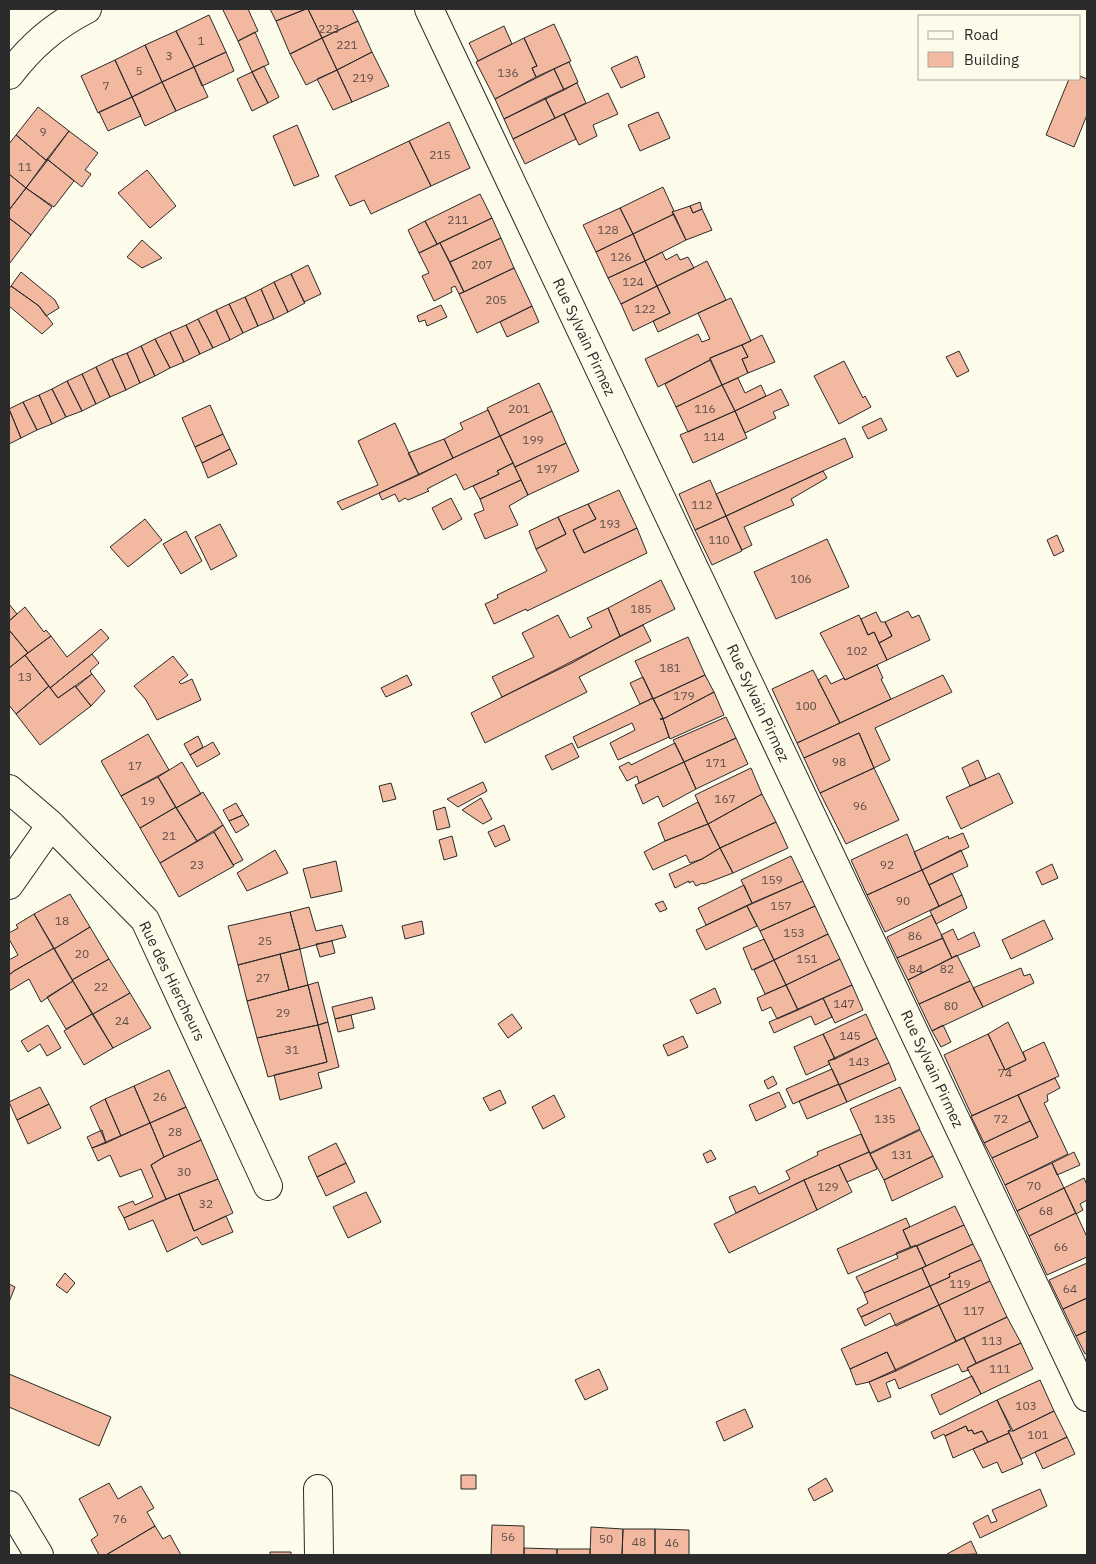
<svg xmlns="http://www.w3.org/2000/svg" width="1096" height="1564" font-family="'IBM Plex Sans',sans-serif">
<rect width="100%" height="100%" fill="#fdfbea"/>
<path fill="#f2b8a0" stroke="#2b2b2b" d="M226,9H248L258,31L238,41L223,10Z
M270,9H306L276,21Z
M306,9H308L322,38L290,54L276,21Z
M308,9H352L358,21L322,38Z
M209,15L226,52L194,67L176,31Z
M358,21L372,52L337,70L322,38Z
M554,24L571,61L536,77L532,68L537,66L524,38Z
M504,26L512,44L478,61L469,43Z
M176,31L194,67L162,82L145,45Z
M255,32L269,64L252,72L238,41Z
M322,38L337,70L306,85L290,54Z
M524,38L537,66L532,68L536,77L495,99L476,62Z
M145,45L162,82L132,97L115,60Z
M226,52L234,71L202,86L194,67Z
M372,52L389,86L352,102L337,70Z
M637,56L645,77L621,88L611,68Z
M115,60L132,97L98,113L81,76Z
M569,62L578,82L564,90L554,69Z
M264,66L279,97L268,103L252,72Z
M194,67L208,97L176,111L162,82Z
M554,69L564,90L504,119L495,99Z
M337,70L352,102L333,110L317,79Z
M252,72L268,103L252,111L237,79Z
M1080,76L1087,79V115L1074,147L1046,135L1069,79H1080Z
M162,82L176,111L145,126L132,97Z
M577,83L586,103L555,118L545,98Z
M608,93L618,114L593,125L597,136L579,145L564,114Z
M132,97L141,116L108,131L99,112Z
M545,98L555,118L513,139L504,119Z
M38,107L69,131L47,161L16,135Z
M658,112L670,138L640,151L628,125Z
M564,114L576,139L525,164L513,139Z
M449,122L470,168L431,186L409,141Z
M297,125L319,176L294,186L273,136Z
M69,131L98,153L85,170L91,174L82,187L47,159Z
M16,135L47,161L26,188L9,174V144Z
M409,141L431,186L371,214L364,200L350,206L335,176Z
M47,159L74,181L54,207L26,188Z
M147,170L176,206L150,228L118,193Z
M9,174L26,188L9,210Z
M663,187L674,211L672,212L674,214L633,234L620,208Z
M26,188L52,207L31,235L9,218V210Z
M480,194L492,218L437,244L425,221Z
M700,202L702,209L693,213L690,206Z
M690,206L693,213L702,209L712,230L686,240L672,212Z
M620,208L633,234L596,252L583,225Z
M674,214L686,240L645,261L633,234Z
M9,218L31,235L10,263L9,262Z
M492,218L501,238L450,262L440,243Z
M425,221L437,244L419,253L408,230Z
M633,234L645,261L608,278L596,252Z
M501,238L514,268L464,292L450,262Z
M142,240L162,258L142,268L127,257Z
M440,243L464,292L459,294L455,286L451,288L452,292L434,301L422,276L429,273L419,253Z
M662,252L666,260L677,254L680,260L688,257L694,268L657,286L645,261Z
M645,261L657,286L621,304L608,278Z
M707,261L726,300L658,332L653,321L670,313L657,286Z
M308,265L321,294L304,302L291,274Z
M514,268L532,306L477,333L459,294Z
M21,272L55,300L59,308L46,316L39,306L11,286Z
M291,274L305,303L288,312L274,282Z
M274,282L288,312L274,319L261,289Z
M11,286L39,306L53,324L42,334L9,306V289Z
M657,286L670,313L633,331L621,304Z
M261,289L274,319L258,326L245,297Z
M245,297L258,326L243,333L229,304Z
M731,298L751,341L710,358V360L658,387L645,359L698,334L702,342L710,339L698,313Z
M229,304L243,333L230,340L216,310Z
M441,305L447,317L427,326L425,320L419,322L417,316Z
M532,306L539,322L507,337L500,322Z
M216,310L230,340L213,348L198,319Z
M198,319L213,348L200,354L186,325Z
M186,325L200,354L184,362L170,332Z
M170,332L184,362L170,368L155,339Z
M762,335L775,362L748,373L742,359L748,357L742,345Z
M155,339L170,368L155,376L141,346Z
M742,345L748,357L742,359L748,373L722,385L710,358Z
M141,346L155,376L140,383L127,353Z
M959,351L969,371L957,377L946,357Z
M127,353L140,383L126,390L112,359Z
M112,359L126,390L110,397L96,367Z
M710,360L722,385L676,407L665,384Z
M844,361L863,398L865,396L871,407L839,424L814,376Z
M96,367L110,397L96,404L82,374Z
M82,374L96,404L82,411L67,381Z
M738,378L745,393L761,385L766,396L735,411L722,385Z
M67,381L82,411L66,417L52,389Z
M539,383L552,411L500,436L487,408Z
M722,385L735,411L688,432L676,407Z
M52,389L66,417L52,424L39,395Z
M781,389L789,405L773,412L776,418L745,433L735,411Z
M39,395L52,424L37,430L23,402Z
M23,402L37,430L21,438L9,409Z
M210,405L223,434L195,447L182,418Z
M9,409L21,438L9,444Z
M488,410L500,436L453,458L444,439L463,429L460,423Z
M552,411L566,443L515,467L500,436Z
M735,411L747,438L693,463L680,435Z
M881,418L887,430L868,439L862,427Z
M395,423L419,475L342,510L337,502L378,485L358,441Z
M223,434L230,449L202,463L195,447Z
M500,436L513,463L497,471L499,474L464,490L456,474L427,489L429,491L408,500L405,498L399,502L395,494L382,500L379,493Z
M845,438L853,457L726,516L716,494Z
M444,439L453,458L419,475L408,453Z
M566,443L579,471L528,495L515,467Z
M230,449L237,464L208,478L202,463Z
M513,463L521,480L480,499L473,486L499,474L497,471Z
M823,471L827,478L791,499L794,505L744,527L752,545L742,550L726,516Z
M521,480L528,495L509,506L518,525L485,539L474,514L484,510L480,499Z
M710,480L726,516L695,530L679,494Z
M619,490L637,528L584,553L573,530L596,519L588,504Z
M451,498L462,519L443,530L432,508Z
M588,504L596,519L573,530L584,553L637,528L647,553L527,611L526,609L494,624L485,604L498,598L497,595L547,571L536,549L566,534L558,517Z
M726,516L742,551L712,565L695,530Z
M558,517L566,534L536,549L529,531Z
M145,519L162,540L128,567L110,547Z
M220,524L237,556L211,570L195,537Z
M186,531L202,561L181,574L163,544Z
M1057,535L1064,551L1054,556L1047,540Z
M827,539L849,587L776,619L754,572Z
M661,580L675,609L620,636L608,608Z
M9,604L17,614L9,621Z
M25,607L44,632L46,630L51,636L28,653L9,630V621Z
M608,608L620,636L572,663L502,697L492,677L534,657L522,633L558,615L570,638L592,627L587,618Z
M908,611L912,618L919,615L930,640L887,660L879,643L892,636L885,622Z
M876,612L881,622H885L892,636L879,643L874,632L868,635L861,619Z
M859,615L868,635L874,632L887,660L845,680L820,633Z
M643,625L651,641L579,677L587,692L485,743L471,713Z
M101,629L109,638L92,654L50,688L25,655L51,636L67,657Z
M9,630L28,653L9,668Z
M688,637L705,675L653,699L635,661Z
M92,654L99,663L90,671L92,674L58,698L50,688Z
M25,655L49,686L16,714L9,705V668Z
M173,656L188,675L179,682L181,684L192,679L201,700L157,720L146,700L134,686Z
M877,665L883,678L881,679L891,699L840,723L818,680L826,675L831,684L844,678L845,680Z
M813,670L840,723L797,743L772,689Z
M92,674L105,691L91,706L76,687Z
M407,675L412,685L386,697L381,688Z
M705,675L714,692L663,719H660L663,718L653,699Z
M943,675L952,692L875,728L890,760L874,768L859,733L804,758L797,743Z
M643,677L653,698L640,704L630,683Z
M49,686L58,698L75,686L91,706L40,745L16,714Z
M714,692L724,715L670,739L663,719Z
M653,698L663,718L660,719H663L669,737L618,760L610,743L635,730L632,723L578,748L573,737Z
M726,717L736,738L684,762L673,740Z
M859,733L874,768L820,793L804,758Z
M148,734L169,770L121,796L101,761Z
M198,736L203,747L190,755L184,744Z
M736,738L748,764L696,789L684,762Z
M213,742L220,754L197,767L190,755Z
M572,743L579,757L552,770L545,756Z
M675,743L684,762L639,783L637,776L627,781L619,767L629,762L631,765Z
M978,760L986,779L970,786L962,768Z
M182,762L201,794L176,808L158,777Z
M684,762L696,789L663,807L658,796L643,804L635,785Z
M751,768L762,794L708,824L695,795Z
M874,768L899,820L846,844L820,793Z
M999,773L1013,803L961,829L946,797Z
M158,777L176,807L140,828L121,796Z
M483,782L487,791L458,807L447,799Z
M391,783L396,799L383,802L379,786Z
M203,792L223,825L197,841L176,808Z
M762,794L776,822L720,848L708,824Z
M481,798L492,819L483,824L462,810Z
M698,802L708,824L665,841L658,823Z
M236,803L243,815L229,821L223,810Z
M176,807L197,841L160,863L140,828Z
M445,807L450,827L437,830L433,811Z
M243,815L249,825L236,833L229,821Z
M776,822L788,848L733,873L720,848Z
M708,824L720,848L702,859L690,863L686,855L653,870L644,852L665,841Z
M223,825L243,860L233,865L214,832Z
M504,825L510,840L495,847L488,832Z
M214,832L234,866L179,897L160,863Z
M963,833L969,847L922,870L914,852L948,836L949,839Z
M907,834L922,870L867,895L851,860Z
M452,836L457,856L444,860L439,840Z
M720,848L733,873L704,884L703,883L696,886L693,881L689,883V881L675,888L669,874L702,859Z
M275,850L288,873L247,891L237,873Z
M961,850L968,866L929,885L922,870Z
M791,856L803,881L752,903L741,880Z
M336,861L342,891L311,898L303,869Z
M1052,864L1058,878L1042,885L1036,872Z
M922,870L939,906L885,932L867,895Z
M952,873L962,895L939,906L929,885Z
M803,881L815,906L760,931L747,906Z
M744,885L752,903L706,925L698,908Z
M70,894L90,927L54,949L34,914Z
M962,895L967,908L936,924L930,911Z
M663,901L667,909L660,912L655,904Z
M747,906L757,926L706,950L696,930Z
M815,906L828,934L774,960L760,931Z
M309,907L316,931L342,925L346,937L300,949L290,912Z
M290,912L300,949L238,965L228,926Z
M34,914L54,948L14,971L9,975V960L18,955L9,939V933L18,928L16,925Z
M932,915L943,938L897,958L887,937Z
M1044,920L1053,939L1011,959L1002,940Z
M422,921L424,934L405,939L402,926Z
M90,927L109,959L72,980L54,949Z
M953,929L958,940L974,932L980,946L952,958L941,935Z
M828,934L840,959L786,985L774,960Z
M943,938L952,958L908,980L897,958Z
M764,939L774,960L752,970L743,948Z
M332,941L335,953L320,957L316,944Z
M54,948L73,981L41,1002L29,979L9,991V975L14,971Z
M300,949L308,985L289,990L280,954Z
M280,954L289,990L247,1001L238,965Z
M957,955L970,981L919,1004L908,980Z
M109,959L130,993L93,1014L72,980Z
M840,959L852,985L798,1010L786,985Z
M774,960L786,985L765,994L754,970Z
M1021,968L1024,976L1030,974L1034,983L983,1007L973,988Z
M73,981L92,1014L66,1029L47,997Z
M970,981L983,1007L932,1031L919,1004Z
M318,982L328,1022L318,1025L308,985Z
M308,985L318,1025L257,1038L247,1001Z
M786,985L798,1010L777,1019L771,1007L762,1011L757,998Z
M852,985L863,1010L835,1023L823,998Z
M715,988L721,1003L697,1014L690,1000Z
M130,993L151,1028L113,1048L93,1014Z
M372,997L375,1009L335,1019L332,1007Z
M823,998L832,1017L815,1025L811,1016L774,1033L769,1022Z
M92,1014L113,1048L84,1065L64,1031Z
M512,1014L522,1028L508,1038L498,1024Z
M866,1014L877,1038L835,1059L823,1034Z
M351,1015L354,1028L338,1032L335,1019Z
M328,1022L339,1067L318,1073L322,1088L280,1100L274,1075L327,1062L318,1025Z
M1008,1022L1026,1060L1005,1070L988,1034Z
M48,1025L61,1048L47,1056L40,1044L28,1052L21,1041Z
M318,1025L327,1062L268,1077L257,1038Z
M943,1025L951,1042L941,1047L932,1031Z
M823,1034L835,1059L828,1061L830,1064L806,1075L794,1047Z
M988,1034L1005,1070L1026,1060L1023,1052L1044,1042L1059,1076L972,1116L944,1055Z
M683,1036L688,1047L668,1056L663,1045Z
M877,1038L889,1063L839,1085L828,1061Z
M889,1063L896,1080L847,1102L839,1085Z
M832,1069L839,1084L793,1104L786,1089Z
M169,1070L186,1107L150,1123L134,1086Z
M773,1076L777,1084L768,1089L764,1081Z
M1055,1078L1060,1088L1047,1095L1048,1101L1044,1103L1068,1154L1005,1185L992,1158L1038,1137L1018,1095Z
M839,1084L847,1102L807,1119L799,1101Z
M134,1086L150,1123L121,1136L105,1099Z
M40,1087L49,1104L17,1120L9,1102Z
M900,1087L920,1129L870,1153L850,1109Z
M500,1090L506,1103L490,1111L483,1098Z
M779,1092L786,1107L756,1121L749,1105Z
M554,1095L565,1117L543,1129L532,1107Z
M1018,1095L1030,1121L984,1143L971,1116Z
M105,1099L121,1136L106,1143L90,1107Z
M49,1104L61,1128L28,1144L17,1120Z
M186,1107L201,1140L164,1157L150,1123Z
M1030,1121L1038,1137L992,1158L984,1143Z
M150,1123L164,1157L151,1165L166,1199L124,1218L118,1207L133,1201L135,1205L153,1197L141,1169L120,1177L110,1155L98,1161L92,1148Z
M102,1130L106,1143L92,1148L87,1137Z
M920,1130L933,1156L884,1180L870,1154Z
M861,1134L869,1152L804,1180L736,1213L729,1197L755,1186L759,1194L790,1179L786,1171L818,1155L817,1152Z
M201,1140L218,1179L166,1199L151,1165L164,1157Z
M336,1143L346,1163L317,1177L308,1157Z
M711,1150L716,1159L707,1163L703,1154Z
M869,1152L877,1169L847,1182L839,1165Z
M1074,1152L1080,1165L1057,1175L1052,1163Z
M933,1156L943,1177L892,1201L884,1180Z
M346,1163L355,1182L326,1196L317,1177Z
M1052,1163L1064,1188L1017,1211L1005,1185Z
M839,1165L852,1192L817,1210L804,1180Z
M1084,1178L1087,1185V1200L1080,1204L1083,1210L1076,1214L1064,1188Z
M218,1179L233,1213L194,1231L179,1194Z
M804,1180L817,1210L729,1253L714,1224Z
M1064,1188L1076,1213L1029,1236L1017,1211Z
M366,1192L381,1222L348,1238L333,1207Z
M179,1194L194,1231L226,1216L233,1232L202,1245L197,1237L167,1252L153,1220L129,1230L124,1218Z
M955,1206L964,1225L911,1248L903,1230Z
M1076,1213L1087,1237V1257L1047,1275L1029,1236Z
M906,1218L910,1227L903,1230L911,1248L848,1274L837,1249Z
M964,1225L973,1244L926,1266L917,1246Z
M973,1244L981,1260L949,1274L950,1277L930,1286L922,1268Z
M916,1245L926,1266L864,1293L856,1277L898,1258L896,1253Z
M981,1260L990,1281L939,1305L930,1286L950,1277L949,1274Z
M1087,1263V1298L1063,1309L1049,1280Z
M922,1268L930,1286L861,1317L857,1309L868,1303L864,1293Z
M65,1273L75,1283L67,1293L56,1285Z
M990,1281L1007,1317L956,1341L939,1305Z
M9,1284L15,1287L9,1302Z
M930,1286L939,1305L896,1326L890,1313L865,1326L861,1317Z
M1087,1298V1331L1076,1336L1063,1309Z
M939,1305L956,1341L896,1371L887,1352L850,1369L841,1349Z
M1007,1317L1021,1343L976,1363L964,1338Z
M1087,1331V1353L1085,1354L1076,1336Z
M964,1338L976,1363L967,1368L969,1370L962,1372L958,1364L899,1389L895,1379L886,1383L891,1397L878,1402L869,1382Z
M1021,1343L1033,1369L981,1394L967,1368Z
M887,1352L896,1371L869,1382L856,1385L850,1369Z
M599,1369L608,1389L585,1400L575,1380Z
M9,1374L111,1417L99,1446L9,1407Z
M972,1376L981,1394L940,1415L931,1395Z
M1040,1380L1054,1411L1013,1431L997,1400Z
M997,1400L1011,1430L1008,1431L1009,1433L988,1442L982,1431L974,1434L972,1430L968,1431L966,1426L945,1436L944,1434L934,1439L931,1432Z
M745,1409L753,1427L724,1441L716,1422Z
M1054,1411L1067,1437L1021,1459L1008,1431H1013Z
M966,1426L968,1431L972,1430L974,1434L982,1431L988,1442L953,1458L945,1436Z
M1009,1433L1023,1464L1002,1473L997,1462L983,1468L973,1449Z
M1067,1437L1075,1454L1043,1469L1035,1452Z
M461,1475H476V1489H461Z
M826,1478L833,1491L814,1501L808,1489Z
M109,1483L118,1499L141,1486L154,1508L147,1512L155,1526L106,1555H99L91,1540L98,1535L79,1499Z
M1040,1489L1047,1506L980,1538L973,1523L988,1515L991,1523L997,1521L992,1510Z
M492,1525L524,1526V1555H491Z
M155,1526L163,1539L170,1535L181,1555H106Z
M591,1527L623,1529L622,1555H590Z
M623,1529H655V1555H622Z
M655,1529L689,1530V1555H655Z
M971,1541L977,1554L948,1555L947,1554Z
M524,1548L557,1549V1555H524Z
M557,1549H590V1555H557Z
M270,1552H291V1555H270Z"/>
<g fill="none" stroke-linecap="round" stroke-linejoin="round">
<g stroke="#2b2b2b" stroke-width="30">
<path id="minor" d="M429,9L1087,1397
M9,75C31,46 54,26 87,9
M9,789L51,825L145,920L268,1186
M9,885L51,825
M318,1489L319,1555
M9,1505L39,1555"/>
</g>
<use href="#minor" stroke="#fdfbea" stroke-width="28"/>
</g>
<g text-anchor="middle" stroke-width="4" stroke-linejoin="round" paint-order="stroke">
<g font-size="12" fill="#5d4e48">
<text x="329" y="33">223</text>
<text x="201" y="45">1</text>
<text x="347" y="49">221</text>
<text x="169" y="60">3</text>
<text x="139" y="75">5</text>
<text x="508" y="77">136</text>
<text x="363" y="82">219</text>
<text x="106" y="90">7</text>
<text x="43" y="136">9</text>
<text x="440" y="159">215</text>
<text x="25" y="171">11</text>
<text x="458" y="224">211</text>
<text x="608" y="234">128</text>
<text x="621" y="261">126</text>
<text x="482" y="269">207</text>
<text x="633" y="286">124</text>
<text x="496" y="304">205</text>
<text x="645" y="313">122</text>
<text x="519" y="413">201</text>
<text x="705" y="413">116</text>
<text x="714" y="441">114</text>
<text x="533" y="444">199</text>
<text x="547" y="473">197</text>
<text x="702" y="509">112</text>
<text x="610" y="528">193</text>
<text x="719" y="544">110</text>
<text x="801" y="583">106</text>
<text x="641" y="613">185</text>
<text x="857" y="655">102</text>
<text x="670" y="672">181</text>
<text x="25" y="681">13</text>
<text x="684" y="700">179</text>
<text x="806" y="710">100</text>
<text x="839" y="766">98</text>
<text x="716" y="767">171</text>
<text x="135" y="770">17</text>
<text x="725" y="803">167</text>
<text x="148" y="805">19</text>
<text x="860" y="810">96</text>
<text x="169" y="840">21</text>
<text x="197" y="869">23</text>
<text x="887" y="869">92</text>
<text x="772" y="884">159</text>
<text x="903" y="905">90</text>
<text x="781" y="910">157</text>
<text x="62" y="925">18</text>
<text x="794" y="937">153</text>
<text x="915" y="940">86</text>
<text x="265" y="945">25</text>
<text x="82" y="958">20</text>
<text x="807" y="963">151</text>
<text x="916" y="973">84</text>
<text x="947" y="973">82</text>
<text x="263" y="982">27</text>
<text x="101" y="991">22</text>
<text x="844" y="1008">147</text>
<text x="951" y="1010">80</text>
<text x="283" y="1017">29</text>
<text x="122" y="1025">24</text>
<text x="850" y="1040">145</text>
<text x="292" y="1054">31</text>
<text x="859" y="1066">143</text>
<text x="1005" y="1077">74</text>
<text x="160" y="1101">26</text>
<text x="885" y="1123">135</text>
<text x="1001" y="1123">72</text>
<text x="175" y="1136">28</text>
<text x="902" y="1159">131</text>
<text x="184" y="1176">30</text>
<text x="1034" y="1190">70</text>
<text x="828" y="1191">129</text>
<text x="206" y="1208">32</text>
<text x="1046" y="1215">68</text>
<text x="1061" y="1251">66</text>
<text x="960" y="1288">119</text>
<text x="1070" y="1293">64</text>
<text x="974" y="1315">117</text>
<text x="992" y="1345">113</text>
<text x="1000" y="1373">111</text>
<text x="1026" y="1410">103</text>
<text x="1038" y="1439">101</text>
<text x="120" y="1523">76</text>
<text x="508" y="1541">56</text>
<text x="606" y="1543">50</text>
<text x="639" y="1546">48</text>
<text x="672" y="1547">46</text>
</g>
<g font-size="15" fill="#2b2b2b" stroke="#fdfbea">
<text transform="translate(584 337) rotate(65)" y="5">Rue Sylvain Pirmez</text>
<text transform="translate(758 703) rotate(65)" y="5">Rue Sylvain Pirmez</text>
<text transform="translate(172 981) rotate(64)" y="5">Rue des Hiercheurs</text>
<text transform="translate(932 1069) rotate(65)" y="5">Rue Sylvain Pirmez</text>
</g>
</g>
<rect width="1096" height="1564" fill="none" stroke="#2b2b2b" stroke-width="20"/>
<rect x="918" y="15" width="162" height="65" fill="#fdfbea" stroke="#a9a89e"/>
<rect x="928" y="31" width="25" height="8" fill="#fdfbea" stroke="#a9a89e"/>
<text x="964" y="40" font-size="15" fill="#2b2b2b">Road</text>
<rect x="928" y="52" width="25" height="15" fill="#f2b8a0" stroke="#a9a89e"/>
<text x="964" y="65" font-size="15" fill="#2b2b2b">Building</text>
</svg>
